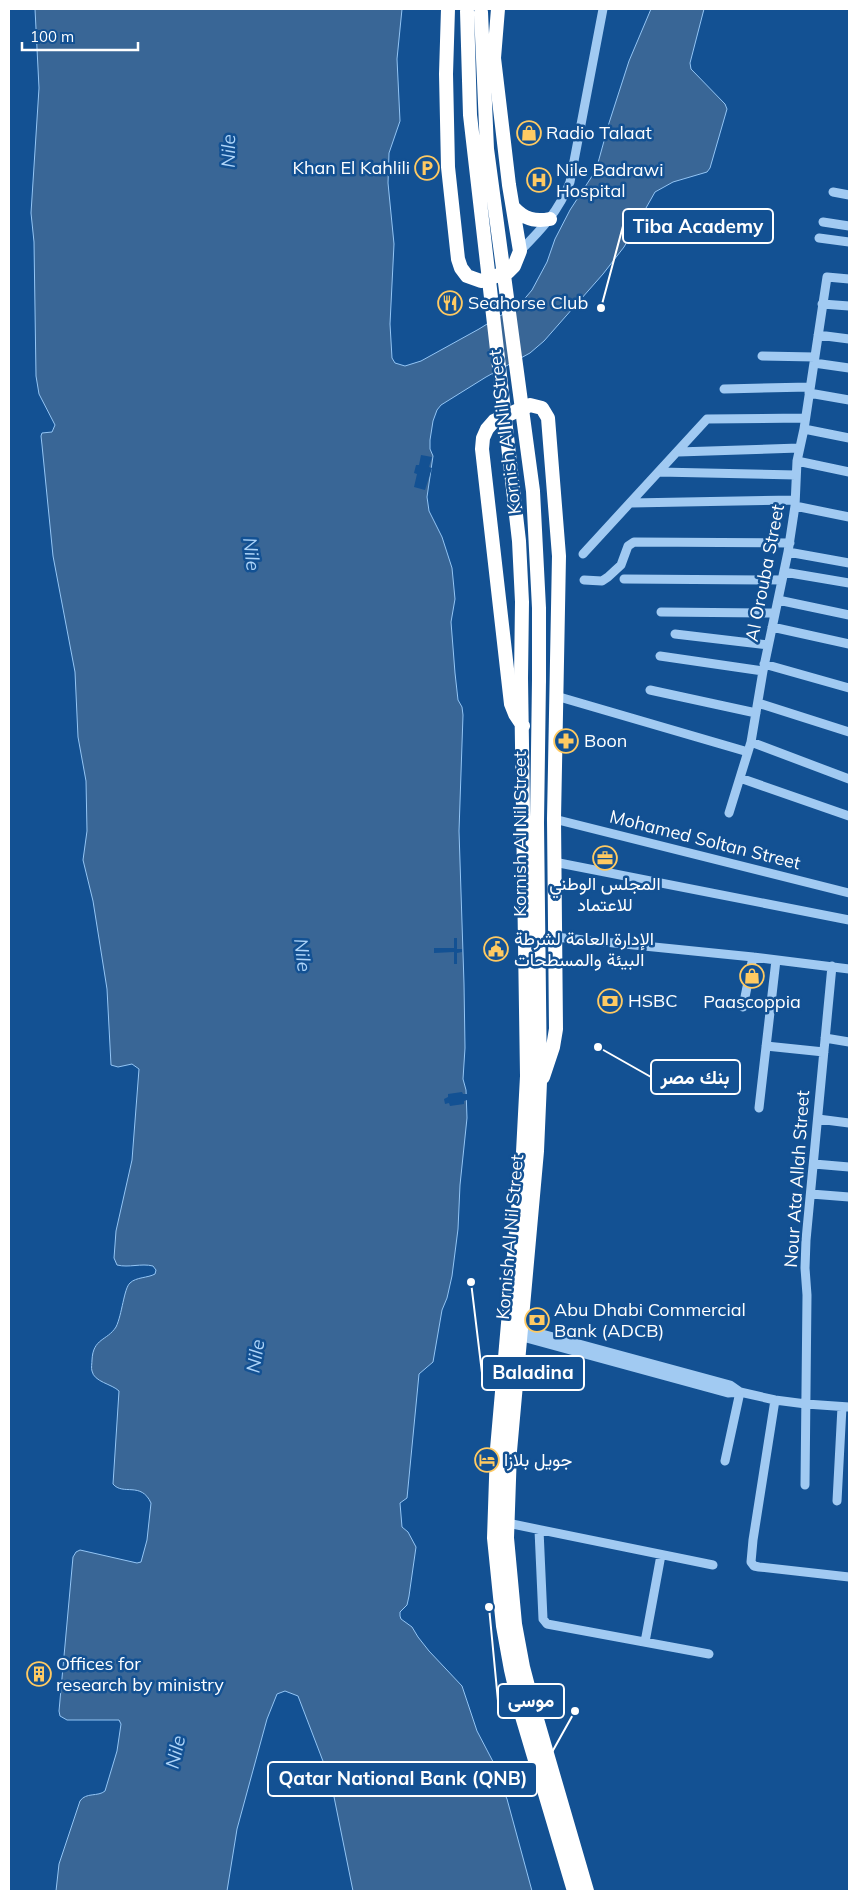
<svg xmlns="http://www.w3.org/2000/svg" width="858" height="1900" font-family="Mulish,Vazirmatn,sans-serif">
<rect width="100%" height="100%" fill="#135193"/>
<path fill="#396696" stroke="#93c5f5" d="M35,9H402L397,59L400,121L389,153L388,183L394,244L390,324L392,358L395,363L405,366L421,361L479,329L521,303L532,290L547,262L555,239L570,210L596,170L609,123L629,61L651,9H704L690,63L691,69L725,104L727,109L710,168L707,172L673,182L655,192L624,247L603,274L544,341L530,353L486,377L441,405L437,410L433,421L430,440V449L433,456L427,497L429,511L442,537L452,568L455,599L451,622L455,673L458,700L462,707L463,715L459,831L464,984L465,1048L463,1079L466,1090L467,1118L460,1185L458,1229L452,1276L447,1298L442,1310L433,1362L419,1374L407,1498L400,1503L402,1527L408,1532L416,1547L409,1596L407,1605L400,1612V1616L401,1619L412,1627L418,1637L429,1651L462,1686L477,1731L500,1775L501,1786L507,1799L532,1891H353L331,1782L298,1696L285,1691L277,1694L267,1719L237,1829L227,1891H56L59,1864L80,1801C86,1792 98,1797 105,1791L117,1751L121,1724L119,1720H67L60,1716L59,1711L73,1557L76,1552L80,1550L137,1563L141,1562L147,1540L151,1503C141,1481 123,1496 113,1484L119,1391C112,1384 94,1382 92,1371C91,1368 92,1363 92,1360C93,1338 107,1341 116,1327C122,1315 124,1288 130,1283C136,1277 148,1278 155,1274L156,1270L153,1266C141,1263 129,1268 117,1265L114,1258L116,1231L132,1160L139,1069L132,1064L118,1067L111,1065L107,989L93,901L83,860L87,831L86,781L78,737L75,672L53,556L42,445L41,436L42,433L52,432L55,425L39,394L36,376L34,242L31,213L39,88Z"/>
<path fill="#135193" d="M421,455L432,457L429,467L432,468L425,490L414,487L417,474L414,473L416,465H419Z
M454,938H457V949H462V952L457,953V964H454V952L434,953V948H454Z
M462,1092L463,1094H467V1100L464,1101V1104L450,1106L449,1103L445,1104L444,1099L448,1097V1094Z"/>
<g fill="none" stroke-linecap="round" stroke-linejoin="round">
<path stroke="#a1caf2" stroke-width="9" d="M833,192L849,195
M823,222L849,226
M819,238L849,242
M520,251C541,230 559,211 570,182L603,9
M822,304L849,306
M818,335L849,339
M762,356L815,357
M814,363L849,368
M724,389L810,387
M809,393L849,400
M804,429L849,438
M678,452L799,448
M797,461L849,472
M659,472L796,475
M631,503L795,500
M795,506L849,517
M788,552L849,563
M583,554L707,419L805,418
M784,572L849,583
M624,579L782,580
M584,580L602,581L608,577L621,565L628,546L634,542L790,543
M778,600L849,615
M661,612L775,613
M772,627L849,644
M675,634L768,645
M660,656L763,671
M764,664L849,688
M650,690L756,713
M556,696L748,752
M758,703L849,732
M751,742L849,779
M740,778L849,816
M729,813L751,742L763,671L788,552L795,506L797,461L804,429L827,277L849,279
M554,819L849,893
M554,862L849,920
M555,937L753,957L849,969
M743,1007L753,957
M825,1038L849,1042
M766,1046L824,1052
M759,1108L776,960
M818,1119L849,1123
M814,1164L849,1167
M811,1194L849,1197
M520,1328L730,1385L740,1392
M519,1336L728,1393L740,1392L775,1400L806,1404L849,1407
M775,1400L753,1540L751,1562L754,1566L759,1567L849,1577
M725,1461L740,1392
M805,1485L807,1295L805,1268L806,1240L832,966
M837,1501L842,1407
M507,1523L713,1565
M539,1530L543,1619L547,1624L709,1654
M645,1642L661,1555"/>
<path stroke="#fff" stroke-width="14" d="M448,9L446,74L448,167L458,259L461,268L467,276L481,281L508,272L514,266L520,251L509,185L494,58L498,9
M514,208C524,219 535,222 550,219
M521,678L527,1076L523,1152L497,1449L494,1538L503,1626L511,1670L521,1713L574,1891
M539,680L537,823L540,1082L537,1151L510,1451L507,1538L515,1624L523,1667L534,1709L587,1891
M523,726L515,714L511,704L482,449L483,438L487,429L494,421L530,405L542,408L548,418L559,556L554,819L556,1029L553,1047L543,1077"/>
<path stroke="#fff" stroke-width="14" d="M467,11L470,115L519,541L522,602L521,678
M481,12L487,149L533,491L539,608V680"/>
</g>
<defs>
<g id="shop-ring" transform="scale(1.25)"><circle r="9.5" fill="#135193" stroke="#ffca62" stroke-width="1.5"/><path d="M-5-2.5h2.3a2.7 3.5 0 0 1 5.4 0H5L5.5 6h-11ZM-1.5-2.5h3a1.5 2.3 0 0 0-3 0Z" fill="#ffca62"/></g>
<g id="parking-ring" transform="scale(1.25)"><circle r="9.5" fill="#135193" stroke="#ffca62" stroke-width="1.5"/><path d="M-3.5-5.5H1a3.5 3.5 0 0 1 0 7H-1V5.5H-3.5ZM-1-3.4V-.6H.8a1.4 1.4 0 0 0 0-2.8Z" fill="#ffca62"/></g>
<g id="hospital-ring" transform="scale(1.25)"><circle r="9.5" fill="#135193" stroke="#ffca62" stroke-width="1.5"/><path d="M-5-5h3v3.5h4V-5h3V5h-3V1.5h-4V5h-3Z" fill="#ffca62"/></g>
<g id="restaurant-ring" transform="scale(1.25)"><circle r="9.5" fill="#135193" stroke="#ffca62" stroke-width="1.5"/><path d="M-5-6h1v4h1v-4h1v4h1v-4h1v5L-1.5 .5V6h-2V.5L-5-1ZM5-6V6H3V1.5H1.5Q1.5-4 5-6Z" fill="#ffca62"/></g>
<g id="pharmacy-ring" transform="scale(1.25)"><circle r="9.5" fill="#135193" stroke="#ffca62" stroke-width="1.5"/><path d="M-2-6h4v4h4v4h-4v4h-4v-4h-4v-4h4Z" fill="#ffca62"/></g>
<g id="office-ring" transform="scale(1.25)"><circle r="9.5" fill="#135193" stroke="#ffca62" stroke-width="1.5"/><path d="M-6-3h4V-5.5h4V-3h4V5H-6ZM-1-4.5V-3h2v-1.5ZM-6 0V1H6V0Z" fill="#ffca62"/></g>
<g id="civic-ring" transform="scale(1.25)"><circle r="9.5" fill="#135193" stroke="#ffca62" stroke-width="1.5"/><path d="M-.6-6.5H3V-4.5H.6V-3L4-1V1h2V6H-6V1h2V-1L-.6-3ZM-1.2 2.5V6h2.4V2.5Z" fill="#ffca62"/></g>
<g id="bank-ring" transform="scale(1.25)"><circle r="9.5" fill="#135193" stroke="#ffca62" stroke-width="1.5"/><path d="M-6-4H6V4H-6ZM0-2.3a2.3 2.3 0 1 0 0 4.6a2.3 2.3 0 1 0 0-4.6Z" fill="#ffca62"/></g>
<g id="hotel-ring" transform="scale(1.25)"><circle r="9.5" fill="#135193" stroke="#ffca62" stroke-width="1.5"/><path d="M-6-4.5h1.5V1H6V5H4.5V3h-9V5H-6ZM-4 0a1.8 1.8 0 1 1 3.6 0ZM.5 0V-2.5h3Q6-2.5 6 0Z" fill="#ffca62"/></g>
<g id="building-ring" transform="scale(1.25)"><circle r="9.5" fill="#135193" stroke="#ffca62" stroke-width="1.5"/><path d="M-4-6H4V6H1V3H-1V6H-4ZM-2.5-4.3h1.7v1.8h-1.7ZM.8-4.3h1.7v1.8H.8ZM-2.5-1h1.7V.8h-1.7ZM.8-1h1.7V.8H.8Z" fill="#ffca62"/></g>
</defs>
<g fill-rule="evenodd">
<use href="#shop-ring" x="529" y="133"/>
<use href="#parking-ring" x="427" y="168"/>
<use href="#hospital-ring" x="539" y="180"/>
<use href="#restaurant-ring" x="450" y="303"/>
<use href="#pharmacy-ring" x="566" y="741"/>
<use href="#office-ring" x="605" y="858"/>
<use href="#civic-ring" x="496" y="949"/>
<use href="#shop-ring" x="752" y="976"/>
<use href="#bank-ring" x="610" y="1001"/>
<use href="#bank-ring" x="537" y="1320"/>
<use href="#hotel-ring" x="487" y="1460"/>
<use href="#building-ring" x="39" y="1674"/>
</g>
<g text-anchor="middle" stroke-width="5" stroke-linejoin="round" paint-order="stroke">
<g font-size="18" fill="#fff" stroke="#135193" text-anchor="start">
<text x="546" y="139">Radio Talaat</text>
<text x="410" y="174" text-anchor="end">Khan El Kahlili</text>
<text x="556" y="176">Nile Badrawi<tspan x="556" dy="21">Hospital</tspan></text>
<text x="468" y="309">Seahorse Club</text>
<text x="584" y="747">Boon</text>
<text x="605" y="890" text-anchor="middle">المجلس الوطني<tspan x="605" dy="21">للاعتماد</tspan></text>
<text x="514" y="945">الإدارة العامة لشرطة<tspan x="514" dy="21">البيئة والمسطحات</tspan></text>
<text x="628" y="1007">HSBC</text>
<text x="752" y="1008" text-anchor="middle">Paascoppia</text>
<text x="554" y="1316">Abu Dhabi Commercial<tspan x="554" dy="21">Bank (ADCB)</tspan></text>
<text x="504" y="1466">جويل بلازا</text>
<text x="56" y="1670">Offices for<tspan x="56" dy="21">research by ministry</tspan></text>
</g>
<g font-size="18" fill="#fff" stroke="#135193">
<text transform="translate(505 432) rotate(-97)" y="6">Kornish Al Nil Street</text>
<text transform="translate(765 573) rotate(-79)" y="6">Al Orouba Street</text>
<text transform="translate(520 834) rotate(-90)" y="6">Kornish Al Nil Street</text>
<text transform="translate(705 840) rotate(14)" y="6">Mohamed Soltan Street</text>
<text transform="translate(797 1179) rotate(-86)" y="6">Nour Ata Allah Street</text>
<text transform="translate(510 1237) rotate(-85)" y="6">Kornish Al Nil Street</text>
</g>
<g font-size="19" font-style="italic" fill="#add4f9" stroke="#135193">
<text transform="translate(228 151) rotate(-89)" y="7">Nile</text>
<text transform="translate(252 554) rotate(83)" y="7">Nile</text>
<text transform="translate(303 955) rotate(83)" y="7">Nile</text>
<text transform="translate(255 1356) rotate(-81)" y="7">Nile</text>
<text transform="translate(175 1752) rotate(-78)" y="7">Nile</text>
</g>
</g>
<path fill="none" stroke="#fff" stroke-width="2" d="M601 308L623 226M598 1047L651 1077M471 1282L482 1373M489 1607L498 1701M575 1711L537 1779"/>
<g fill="#fff" stroke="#135193" stroke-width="2">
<circle cx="601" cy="308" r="5"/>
<circle cx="598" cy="1047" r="5"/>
<circle cx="471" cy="1282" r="5"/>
<circle cx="489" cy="1607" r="5"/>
<circle cx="575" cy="1711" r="5"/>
</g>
<g fill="#135193" stroke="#fff" stroke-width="2">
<rect x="623" y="209" width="150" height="34" rx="5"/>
<rect x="651" y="1060" width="89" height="34" rx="5"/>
<rect x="482" y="1356" width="102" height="34" rx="5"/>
<rect x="498" y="1684" width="66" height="34" rx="5"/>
<rect x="268" y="1762" width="269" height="34" rx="5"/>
</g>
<g font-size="19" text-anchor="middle" font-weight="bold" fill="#fff">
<text x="698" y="233">Tiba Academy</text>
<text x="695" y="1084">بنك مصر</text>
<text x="533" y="1379">Baladina</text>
<text x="531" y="1707">موسى</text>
<text x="403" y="1785">Qatar National Bank (QNB)</text>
</g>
<rect width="858" height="1900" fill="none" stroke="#ffffff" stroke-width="20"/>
<path d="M22 42v8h116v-8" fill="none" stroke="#ffffff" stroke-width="2.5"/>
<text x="30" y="42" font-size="15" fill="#ffffff" stroke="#135193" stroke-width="4" paint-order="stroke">100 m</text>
</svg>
